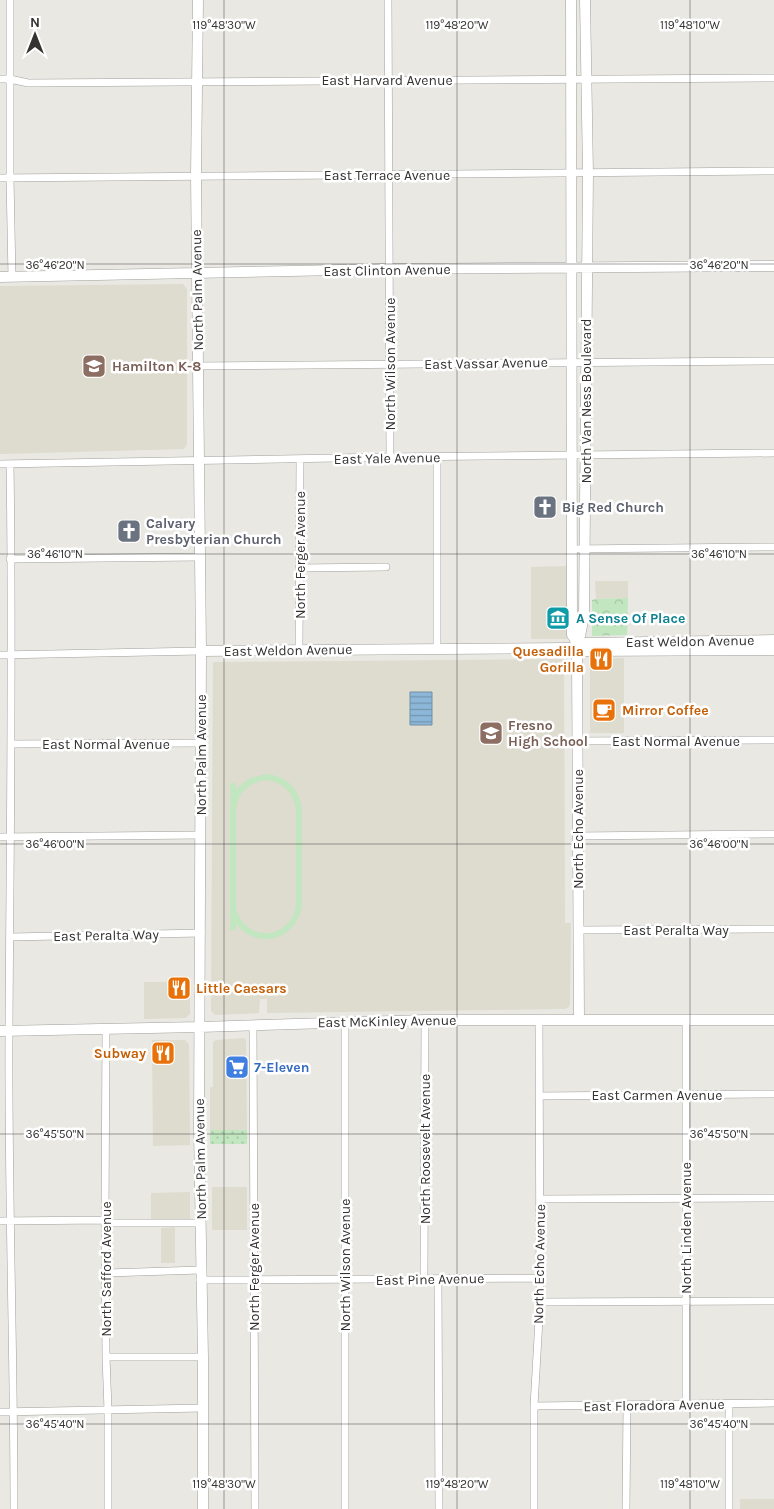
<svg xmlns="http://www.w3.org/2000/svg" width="774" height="1509" font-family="Karla,sans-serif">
<defs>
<pattern id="grass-dots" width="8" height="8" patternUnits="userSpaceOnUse" patternTransform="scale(1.25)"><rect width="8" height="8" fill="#c1e6c0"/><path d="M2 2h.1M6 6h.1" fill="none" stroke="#a6c6a5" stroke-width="1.8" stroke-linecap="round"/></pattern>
<pattern id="park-crowns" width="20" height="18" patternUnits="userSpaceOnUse" patternTransform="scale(1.25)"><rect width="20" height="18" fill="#c1e6c0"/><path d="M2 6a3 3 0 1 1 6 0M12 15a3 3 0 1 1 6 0" fill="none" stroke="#a6c6a5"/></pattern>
<pattern id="water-rules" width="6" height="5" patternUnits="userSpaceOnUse" patternTransform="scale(1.25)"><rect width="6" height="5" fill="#8cb7d8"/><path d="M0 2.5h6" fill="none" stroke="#7395b0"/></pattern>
</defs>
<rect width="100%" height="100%" fill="#e9e8e3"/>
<path fill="#dedbcf" d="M183,284L187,289V444L184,449L0,454V286Z
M567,566V639H531V567Z
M595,581H628V598L596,599Z
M624,658V733H590V659Z
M564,659L565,923H571L570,1003L569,1007L565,1009L267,1013V999H260L259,1013L215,1015L211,1011L213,662Z
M144,982H190V1014L186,1018L144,1019Z
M244,1038L246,1040L247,1130H210V1087H213V1042L216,1040Z
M152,1040H185L189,1044L190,1145L153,1146Z
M212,1187H247V1230H212Z
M190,1192V1219H151V1193Z
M175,1227V1263H161V1228Z
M740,1499H774V1509H740Z"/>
<path fill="url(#grass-dots)" d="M210,1130H247V1144H210Z"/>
<path fill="url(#park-crowns)" d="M628,598L627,635L592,636V600L596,599Z"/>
<path fill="#c1e6c0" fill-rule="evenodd" d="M266,774C287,776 300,789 302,810V904C298,939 259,952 236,924V930H230V783H236V789L250,778ZM266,780C283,782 294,793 296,810V904C292,940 246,944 236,909V810C237,793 249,782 266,780Z"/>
<path fill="url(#water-rules)" stroke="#728fa6" d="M410,692H432V725H410Z"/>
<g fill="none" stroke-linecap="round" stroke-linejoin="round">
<g stroke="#a1a09c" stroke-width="8">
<path id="street" d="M10,0V178L12,277
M388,0L390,457
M0,79H10L28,83L774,78
M0,178L774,171
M198,366L774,361
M0,464L390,457L774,453
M10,464C13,653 10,842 9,1031C8,1190 14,1350 14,1509
M572,549L774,547
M10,559L200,557
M300,568L386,567
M437,649V458
M299,650L300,460
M0,655L201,651
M577,741L774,740
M11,744L201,743
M578,836L774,834
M0,837L201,835
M579,930L774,929
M11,937L201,933
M345,1021V1509
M686,1021V1404
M253,1025L255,1509
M106,1028L105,1220L106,1357L108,1410V1509
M539,1096L774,1094
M540,1199L774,1198
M0,1221L105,1220L111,1223H201
M107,1273L200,1270
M424,1279L425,1020
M438,1279L439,1509
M200,1280L540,1278
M540,1302L774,1301
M106,1357H203
M729,1404V1509
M534,1406L774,1403
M0,1412L203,1408
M534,1509V1406L540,1302L539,1019
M626,1509L627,1405"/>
</g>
<g stroke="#a1a09c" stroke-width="11">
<path id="secondary" d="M198,0L196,176L201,651L199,1129L203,1357V1509
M571,0L572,635L575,639L577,657L579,1019
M0,277L389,269L774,266
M575,639L580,636L584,616L588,173L585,0
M576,648L586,643L774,640
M201,651L566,648H576L586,651L774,650
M0,1031L200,1027L425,1020H774"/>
</g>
<use href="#street" stroke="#fff" stroke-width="7"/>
<use href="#secondary" stroke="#fff" stroke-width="10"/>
</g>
<path fill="none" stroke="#343332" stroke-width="1" stroke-opacity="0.45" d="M224,0V1509M457,0V1509M690,0V1509M0,264H774M0,554H774M0,844H774M0,1134H774M0,1424H774"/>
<defs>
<g id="school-square" transform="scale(1.25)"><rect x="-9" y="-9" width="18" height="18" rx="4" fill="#8d6e63" stroke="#fff"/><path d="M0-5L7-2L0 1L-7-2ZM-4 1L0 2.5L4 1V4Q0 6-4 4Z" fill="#fff"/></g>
<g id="church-square" transform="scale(1.25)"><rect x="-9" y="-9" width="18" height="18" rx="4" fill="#6b7280" stroke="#fff"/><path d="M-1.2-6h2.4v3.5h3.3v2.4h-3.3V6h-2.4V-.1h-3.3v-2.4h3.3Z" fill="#fff"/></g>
<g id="museum-square" transform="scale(1.25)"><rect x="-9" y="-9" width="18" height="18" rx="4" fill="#0f9aa8" stroke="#fff"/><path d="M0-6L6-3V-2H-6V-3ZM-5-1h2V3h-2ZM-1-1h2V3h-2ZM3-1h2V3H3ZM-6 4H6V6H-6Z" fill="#fff"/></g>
<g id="restaurant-square" transform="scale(1.25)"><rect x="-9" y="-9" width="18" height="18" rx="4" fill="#e8710a" stroke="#fff"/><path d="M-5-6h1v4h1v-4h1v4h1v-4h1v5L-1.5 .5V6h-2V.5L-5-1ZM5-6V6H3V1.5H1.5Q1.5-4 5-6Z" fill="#fff"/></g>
<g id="cafe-square" transform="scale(1.25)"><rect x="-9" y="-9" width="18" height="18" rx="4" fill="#e8710a" stroke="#fff"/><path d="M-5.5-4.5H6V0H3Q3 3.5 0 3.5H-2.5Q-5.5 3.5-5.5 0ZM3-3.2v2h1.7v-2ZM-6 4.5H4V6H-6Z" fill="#fff"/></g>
<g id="supermarket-square" transform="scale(1.25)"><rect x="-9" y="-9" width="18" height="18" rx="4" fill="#3f7fe0" stroke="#fff"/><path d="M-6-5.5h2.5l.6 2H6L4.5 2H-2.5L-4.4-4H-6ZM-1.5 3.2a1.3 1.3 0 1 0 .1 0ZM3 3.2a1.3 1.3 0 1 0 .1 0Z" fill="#fff"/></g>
</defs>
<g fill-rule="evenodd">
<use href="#school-square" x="94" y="366"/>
<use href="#church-square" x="545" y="507"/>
<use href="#church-square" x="129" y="531"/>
<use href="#museum-square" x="558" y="618"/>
<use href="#restaurant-square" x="601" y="659"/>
<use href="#cafe-square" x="604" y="710"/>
<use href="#school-square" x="491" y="733"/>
<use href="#restaurant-square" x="179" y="988"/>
<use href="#restaurant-square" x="163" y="1053"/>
<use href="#supermarket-square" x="237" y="1067"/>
</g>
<g text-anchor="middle" stroke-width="5" stroke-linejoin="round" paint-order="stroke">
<g font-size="14" fill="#343332" stroke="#fff">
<text x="387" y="85">East Harvard Avenue</text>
<text x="387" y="180">East Terrace Avenue</text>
<text transform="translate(387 270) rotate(-1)" y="5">East Clinton Avenue</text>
<text transform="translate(197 290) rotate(-91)" y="5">North Palm Avenue</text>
<text transform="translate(486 363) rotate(-1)" y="5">East Vassar Avenue</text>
<text transform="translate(390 364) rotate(-90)" y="5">North Wilson Avenue</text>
<text transform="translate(586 401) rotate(-90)" y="5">North Van Ness Boulevard</text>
<text transform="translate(387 458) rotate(-1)" y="5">East Yale Avenue</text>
<text transform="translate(300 555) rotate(-90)" y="5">North Ferger Avenue</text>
<text transform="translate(690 641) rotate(-1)" y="5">East Weldon Avenue</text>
<text transform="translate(288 650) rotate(-1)" y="5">East Weldon Avenue</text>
<text x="676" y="746">East Normal Avenue</text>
<text x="106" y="749">East Normal Avenue</text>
<text transform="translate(201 755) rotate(-90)" y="5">North Palm Avenue</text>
<text transform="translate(578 829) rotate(-90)" y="5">North Echo Avenue</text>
<text x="676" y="935">East Peralta Way</text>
<text transform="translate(106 935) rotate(-1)" y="5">East Peralta Way</text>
<text transform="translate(387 1021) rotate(-1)" y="5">East McKinley Avenue</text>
<text x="657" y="1100">East Carmen Avenue</text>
<text transform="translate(425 1149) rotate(-90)" y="5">North Roosevelt Avenue</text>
<text transform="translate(200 1159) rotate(-91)" y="5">North Palm Avenue</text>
<text transform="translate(686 1228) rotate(-90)" y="5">North Linden Avenue</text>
<text transform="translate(539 1264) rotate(-89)" y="5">North Echo Avenue</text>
<text transform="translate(345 1265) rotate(-90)" y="5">North Wilson Avenue</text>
<text transform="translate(254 1267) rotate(-90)" y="5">North Ferger Avenue</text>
<text transform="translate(106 1269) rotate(-90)" y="5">North Safford Avenue</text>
<text transform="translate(430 1279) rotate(-1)" y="5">East Pine Avenue</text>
<text transform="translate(654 1405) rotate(-1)" y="5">East Floradora Avenue</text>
</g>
<g font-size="14" font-weight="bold" fill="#785e54" stroke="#fff" text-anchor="start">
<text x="112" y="371">Hamilton K-8</text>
<text x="508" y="730">Fresno<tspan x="508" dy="16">High School</tspan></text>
</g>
<g font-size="14" font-weight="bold" fill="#5b616d" stroke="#fff" text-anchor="start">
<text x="562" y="512">Big Red Church</text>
<text x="146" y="528">Calvary<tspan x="146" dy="16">Presbyterian Church</tspan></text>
</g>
<g font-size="14" font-weight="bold" fill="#0d838f" stroke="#fff" text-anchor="start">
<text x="576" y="623">A Sense Of Place</text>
</g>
<g font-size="14" font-weight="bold" fill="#c56008" stroke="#fff" text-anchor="end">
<text x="584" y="656">Quesadilla<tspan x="584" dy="16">Gorilla</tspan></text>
<text x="622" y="715" text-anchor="start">Mirror Coffee</text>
<text x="196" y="993" text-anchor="start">Little Caesars</text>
<text x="146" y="1058">Subway</text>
</g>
<g font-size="14" font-weight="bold" fill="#366cbe" stroke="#fff" text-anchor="start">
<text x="254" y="1072">7-Eleven</text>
</g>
</g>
<g font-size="12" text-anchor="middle" fill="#343332" stroke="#fff" stroke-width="5" stroke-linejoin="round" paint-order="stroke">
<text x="224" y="29">119°48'30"W</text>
<text x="457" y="29">119°48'20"W</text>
<text x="690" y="29">119°48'10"W</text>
<text x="55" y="269">36°46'20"N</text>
<text x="719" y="269">36°46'20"N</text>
<text x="55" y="558">36°46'10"N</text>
<text x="719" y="558">36°46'10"N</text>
<text x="55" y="848">36°46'00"N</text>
<text x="719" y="848">36°46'00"N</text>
<text x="55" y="1138">36°45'50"N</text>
<text x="719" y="1138">36°45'50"N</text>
<text x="55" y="1428">36°45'40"N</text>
<text x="719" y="1428">36°45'40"N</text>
<text x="224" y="1488">119°48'30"W</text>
<text x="457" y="1488">119°48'20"W</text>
<text x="690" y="1488">119°48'10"W</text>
</g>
<g transform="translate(35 35)" stroke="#ffffff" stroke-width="4" paint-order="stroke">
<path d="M0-4L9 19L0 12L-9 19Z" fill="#343332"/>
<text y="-8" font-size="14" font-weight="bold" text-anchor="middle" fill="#343332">N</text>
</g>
</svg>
